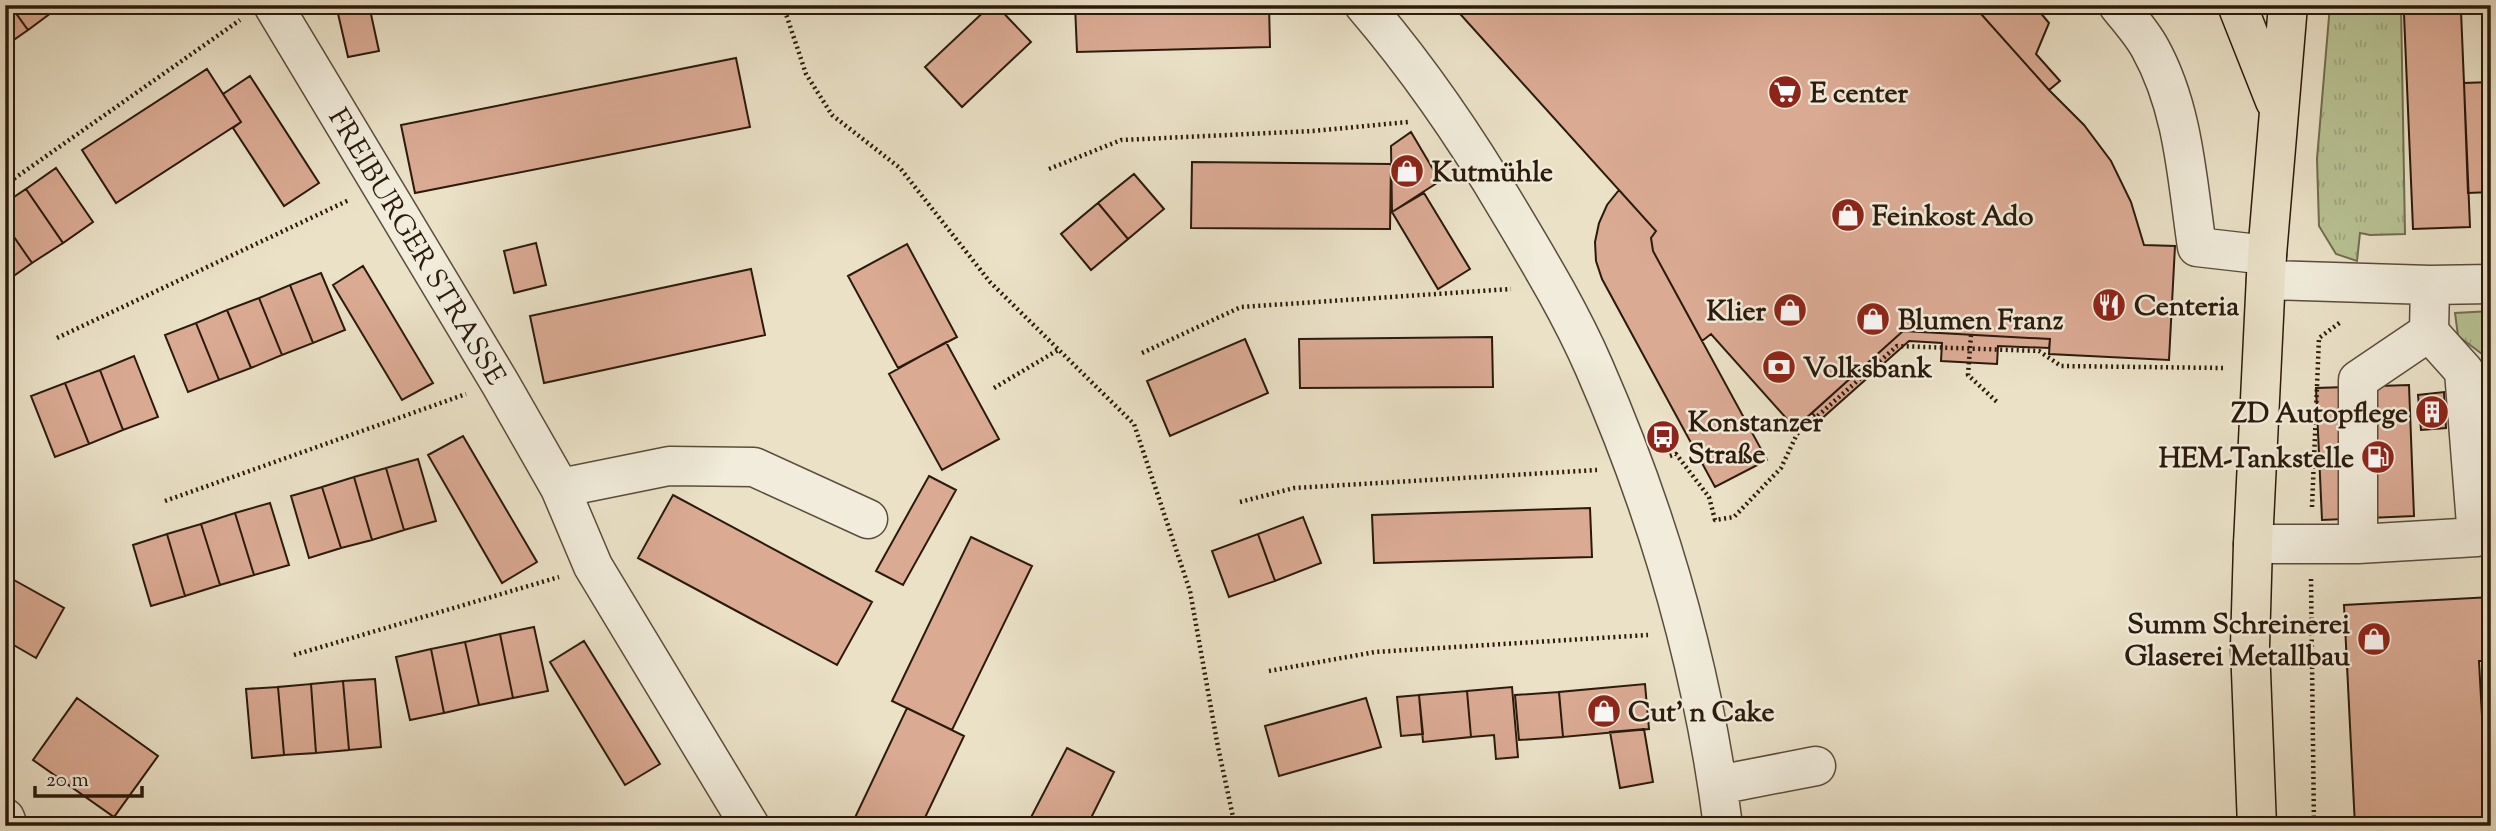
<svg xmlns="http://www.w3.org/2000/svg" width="2496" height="831" font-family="'Sorts Mill Goudy',serif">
<defs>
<pattern id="grass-tufts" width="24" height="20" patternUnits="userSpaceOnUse" patternTransform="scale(1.75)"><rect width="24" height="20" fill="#b8c294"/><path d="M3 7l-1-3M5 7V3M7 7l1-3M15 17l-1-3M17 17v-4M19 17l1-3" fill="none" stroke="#9ea67e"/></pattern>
</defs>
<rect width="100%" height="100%" fill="#eae1c7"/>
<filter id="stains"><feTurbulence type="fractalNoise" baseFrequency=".00286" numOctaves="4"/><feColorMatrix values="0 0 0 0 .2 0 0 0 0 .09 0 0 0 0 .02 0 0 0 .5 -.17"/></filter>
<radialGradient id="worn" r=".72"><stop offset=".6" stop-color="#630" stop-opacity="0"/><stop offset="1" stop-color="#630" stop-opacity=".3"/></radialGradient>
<path fill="url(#grass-tufts)" stroke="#726e50" stroke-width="2" d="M2330,5H2401L2405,234L2370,235L2360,233L2357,261L2336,254L2319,226L2317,159Z
M2491,311V420L2482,354L2458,336L2455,313Z"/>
<path fill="#daaa93" stroke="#2b1a0c" stroke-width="2" d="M5,5H10L28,30L5,46Z
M10,5H52L55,10L28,30Z
M336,5H369L379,51L348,57Z
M991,5H996L1031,42L962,107L925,67Z
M1075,5H1269L1270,47L1077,52Z
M1452,5H1973L2049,90L2084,125L2111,161L2131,202L2144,245L2175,246L2169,360L2049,354L2050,339L1903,331L1795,428L1711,334L1702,341L1653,251L1651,238L1656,231Z
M1973,5H2034L2049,23L2036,54L2060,81L2049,90Z
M2461,11L2470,227L2413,229L2404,14Z
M736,58L750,127L415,193L401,125Z
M207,69L241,122L116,203L82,150Z
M250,76L319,183L284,206L233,128L241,122L223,94Z
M2491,82V192L2468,193L2464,83Z
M1411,132L1440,181L1392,212L1391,146Z
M1192,162L1391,164L1390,229L1191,228Z
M56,168L93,222L63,243L26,189Z
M1134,174L1164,209L1128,239L1098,203Z
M26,189L63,243L32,263L5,224V203Z
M1619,190L1656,231L1651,238L1653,251L1767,460L1715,487L1602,279L1596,261L1595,242L1599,223L1607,205Z
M1424,193L1470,269L1438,289L1392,212Z
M1098,203L1128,239L1091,270L1061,234Z
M5,224L32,263L5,282Z
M536,243L546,285L514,293L504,251Z
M907,244L957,337L898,368L848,276Z
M363,266L433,383L402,400L333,285Z
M751,269L765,335L544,383L530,316Z
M321,273L345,330L313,343L290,285Z
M290,285L313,343L282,355L259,298Z
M259,298L282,355L251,368L227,310Z
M227,310L251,368L219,380L196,323Z
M196,323L219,380L188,392L165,335Z
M1903,331L2050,339L2049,348L1998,346L1997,364L1941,361L1942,343L1909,341L1819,421L1812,413Z
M1492,337L1493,387L1300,388L1299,339Z
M1245,339L1268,393L1170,436L1147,381Z
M946,342L999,439L942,470L889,374Z
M134,356L158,417L123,430L100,370Z
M100,370L123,430L89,444L65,383Z
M65,383L89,444L55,457L31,396Z
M2409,385L2414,516L2322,520L2316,388Z
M2444,392L2446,428L2421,430L2418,395Z
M463,436L537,562L502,583L428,455Z
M418,459L436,521L404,530L386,468Z
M386,468L404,530L372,540L354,477Z
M929,476L956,490L903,585L876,571Z
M354,477L372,540L341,548L322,487Z
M322,487L341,548L309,558L291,496Z
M673,495L872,602L837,665L638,558Z
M270,503L289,565L254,575L235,513Z
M1590,508L1592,557L1374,563L1372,515Z
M235,513L254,575L220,585L201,524Z
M1303,517L1321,563L1275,581L1258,534Z
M201,524L220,585L185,596L167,534Z
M167,534L185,596L151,606L133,545Z
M1258,534L1275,581L1229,597L1212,551Z
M971,537L1032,566L952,730L892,701Z
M5,575L64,608L36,658L5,640Z
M2491,597V661H2479L2488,826H2355L2344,605Z
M534,627L548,691L513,698L500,634Z
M500,634L513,698L479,705L465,642Z
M584,641L660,764L625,785L550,662Z
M465,642L479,705L444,713L431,649Z
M431,649L444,713L410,720L396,657Z
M375,679L381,747L349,750L343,681Z
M343,681L349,750L316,753L311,684Z
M311,684L316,753L284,755L278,687Z
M1645,684L1649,729L1563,737L1559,692Z
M278,687L284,755L252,758L246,689Z
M1512,687L1518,757L1496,759L1494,735L1471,737L1467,691Z
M1467,691L1471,737L1423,742L1419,695Z
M1559,692L1563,737L1519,740L1515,695Z
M1419,695L1423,734L1401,736L1397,697Z
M77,698L158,756L114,817L33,760Z
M1366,698L1381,747L1279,776L1265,726Z
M907,708L964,736L921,826H851Z
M1644,729L1653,782L1620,788L1610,732Z
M1067,748L1114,772L1087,826H1029L1027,825Z"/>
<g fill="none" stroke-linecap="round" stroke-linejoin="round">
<g stroke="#5b4c3b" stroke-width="41">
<path id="minor" d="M273,5L500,383L560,488L593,566L750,826
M1364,5C1418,68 1466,138 1508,209C1539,261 1570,312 1594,367C1658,513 1703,668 1723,826
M2118,5C2129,19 2142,33 2150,48C2184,109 2187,180 2197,247L2267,255
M2266,280L2430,285L2491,284
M560,488L669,466L754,467L868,519
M2253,544H2358L2477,537L2464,371L2429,332
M2358,544V380L2429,332L2430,285
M1718,785L1816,766
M5,818L8,826"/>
</g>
<g stroke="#2b1a0c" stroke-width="41">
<path id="major" d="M2237,5L2275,101
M2257,826L2250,646L2253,544L2267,255L2288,5"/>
</g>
<path stroke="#2b1a0c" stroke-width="4.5" stroke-dasharray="2 3.5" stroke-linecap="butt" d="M783,5L806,74L832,115L900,168L990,282L1134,424L1190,591L1218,747L1235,826
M900,7L903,5
M1049,169L1121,140L1313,131L1408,122
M5,185L240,20
M1971,335L1968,375L1997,402
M57,338L349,200
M1142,353L1241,307L1511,289
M994,388L1058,350
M1670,456L1676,454L1709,497L1715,520L1734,517L1781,468L1797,434L1897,346L2039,351L2061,366L2223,368
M165,501L466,394
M1240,502L1294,488L1597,470
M2312,507L2319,338L2342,321
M2311,579L2314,826
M294,655L559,577
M1269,671L1375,652L1648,635"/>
<use href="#minor" stroke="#f1ecdb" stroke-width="38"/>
<use href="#major" stroke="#eae1c7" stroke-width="38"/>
</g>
<defs>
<g id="supermarket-disc" transform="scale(1.75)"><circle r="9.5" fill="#8f2418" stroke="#f1ecdb"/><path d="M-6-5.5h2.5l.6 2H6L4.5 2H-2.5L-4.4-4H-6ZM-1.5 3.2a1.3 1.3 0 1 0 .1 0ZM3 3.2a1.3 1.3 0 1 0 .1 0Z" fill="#fff"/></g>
<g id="shop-disc" transform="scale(1.75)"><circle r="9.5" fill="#8f2418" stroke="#f1ecdb"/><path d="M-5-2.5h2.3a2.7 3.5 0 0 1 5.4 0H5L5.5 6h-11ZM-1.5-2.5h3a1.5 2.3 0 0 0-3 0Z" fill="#fff"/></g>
<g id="restaurant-disc" transform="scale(1.75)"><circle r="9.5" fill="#8f2418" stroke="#f1ecdb"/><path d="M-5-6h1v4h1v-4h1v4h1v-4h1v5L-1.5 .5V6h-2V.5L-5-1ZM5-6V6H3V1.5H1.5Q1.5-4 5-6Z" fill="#fff"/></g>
<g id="bank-disc" transform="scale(1.75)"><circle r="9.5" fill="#8f2418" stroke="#f1ecdb"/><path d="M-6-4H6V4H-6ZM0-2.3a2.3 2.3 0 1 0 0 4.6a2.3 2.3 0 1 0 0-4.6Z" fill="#fff"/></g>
<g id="building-disc" transform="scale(1.75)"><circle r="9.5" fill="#8f2418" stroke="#f1ecdb"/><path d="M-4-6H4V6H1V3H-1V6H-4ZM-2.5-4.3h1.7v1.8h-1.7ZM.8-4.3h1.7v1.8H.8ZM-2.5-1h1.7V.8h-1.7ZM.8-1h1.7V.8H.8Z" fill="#fff"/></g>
<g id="bus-disc" transform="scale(1.75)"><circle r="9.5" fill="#8f2418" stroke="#f1ecdb"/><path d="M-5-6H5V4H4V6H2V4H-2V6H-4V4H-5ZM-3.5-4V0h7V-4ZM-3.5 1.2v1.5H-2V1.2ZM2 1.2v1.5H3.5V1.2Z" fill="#fff"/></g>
<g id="fuel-disc" transform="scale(1.75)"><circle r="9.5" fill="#8f2418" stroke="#f1ecdb"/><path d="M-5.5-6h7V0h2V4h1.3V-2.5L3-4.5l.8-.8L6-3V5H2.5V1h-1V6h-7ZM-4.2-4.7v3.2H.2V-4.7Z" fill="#fff"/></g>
</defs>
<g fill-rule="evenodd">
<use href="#supermarket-disc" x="1785" y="92"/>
<use href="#shop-disc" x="1407" y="171"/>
<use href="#shop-disc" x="1848" y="215"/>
<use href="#restaurant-disc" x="2109" y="305"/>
<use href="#shop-disc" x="1790" y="310"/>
<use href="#shop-disc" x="1873" y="319"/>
<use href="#bank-disc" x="1779" y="367"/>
<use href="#building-disc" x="2432" y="412"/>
<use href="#bus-disc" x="1663" y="437"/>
<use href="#fuel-disc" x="2378" y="457"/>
<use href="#shop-disc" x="2374" y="639"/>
<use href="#shop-disc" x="1604" y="711"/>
</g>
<g text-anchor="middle" stroke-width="5" stroke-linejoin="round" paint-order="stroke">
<g font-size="28" font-weight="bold" fill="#2b1a0c" stroke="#f1ecdb" text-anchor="start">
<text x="1810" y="102">E center</text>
<text x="1432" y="181">Kutmühle</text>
<text x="1872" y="225">Feinkost Ado</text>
<text x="2134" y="315">Centeria</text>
<text x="1766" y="320" text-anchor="end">Klier</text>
<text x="1898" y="329">Blumen Franz</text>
<text x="1803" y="377">Volksbank</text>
<text x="2408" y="422" text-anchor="end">ZD Autopflege</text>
<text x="1688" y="431">Konstanzer<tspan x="1688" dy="32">Straße</tspan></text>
<text x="2354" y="467" text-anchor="end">HEM-Tankstelle</text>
<text x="2350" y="633" text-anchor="end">Summ Schreinerei<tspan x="2350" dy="32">Glaserei Metallbau</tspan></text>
<text x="1628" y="721">Cut' n Cake</text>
</g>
<g font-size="28" fill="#2b1a0c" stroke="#f1ecdb">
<text transform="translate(418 246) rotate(59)" y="10">FREIBURGER STRASSE</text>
</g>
</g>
<rect width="2496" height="831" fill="none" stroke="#eae1c7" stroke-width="28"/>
<rect x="7" y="7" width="2482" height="817" fill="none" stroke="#2b1a0c" stroke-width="3.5"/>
<rect x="14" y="14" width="2468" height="803" fill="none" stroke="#2b1a0c" stroke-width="2"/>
<path d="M35 786v10h107v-10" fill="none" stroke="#2b1a0c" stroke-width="3.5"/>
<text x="46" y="786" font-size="21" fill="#2b1a0c" stroke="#f1ecdb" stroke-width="5" paint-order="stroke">20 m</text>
<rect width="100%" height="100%" filter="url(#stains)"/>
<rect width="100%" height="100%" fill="url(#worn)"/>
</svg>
